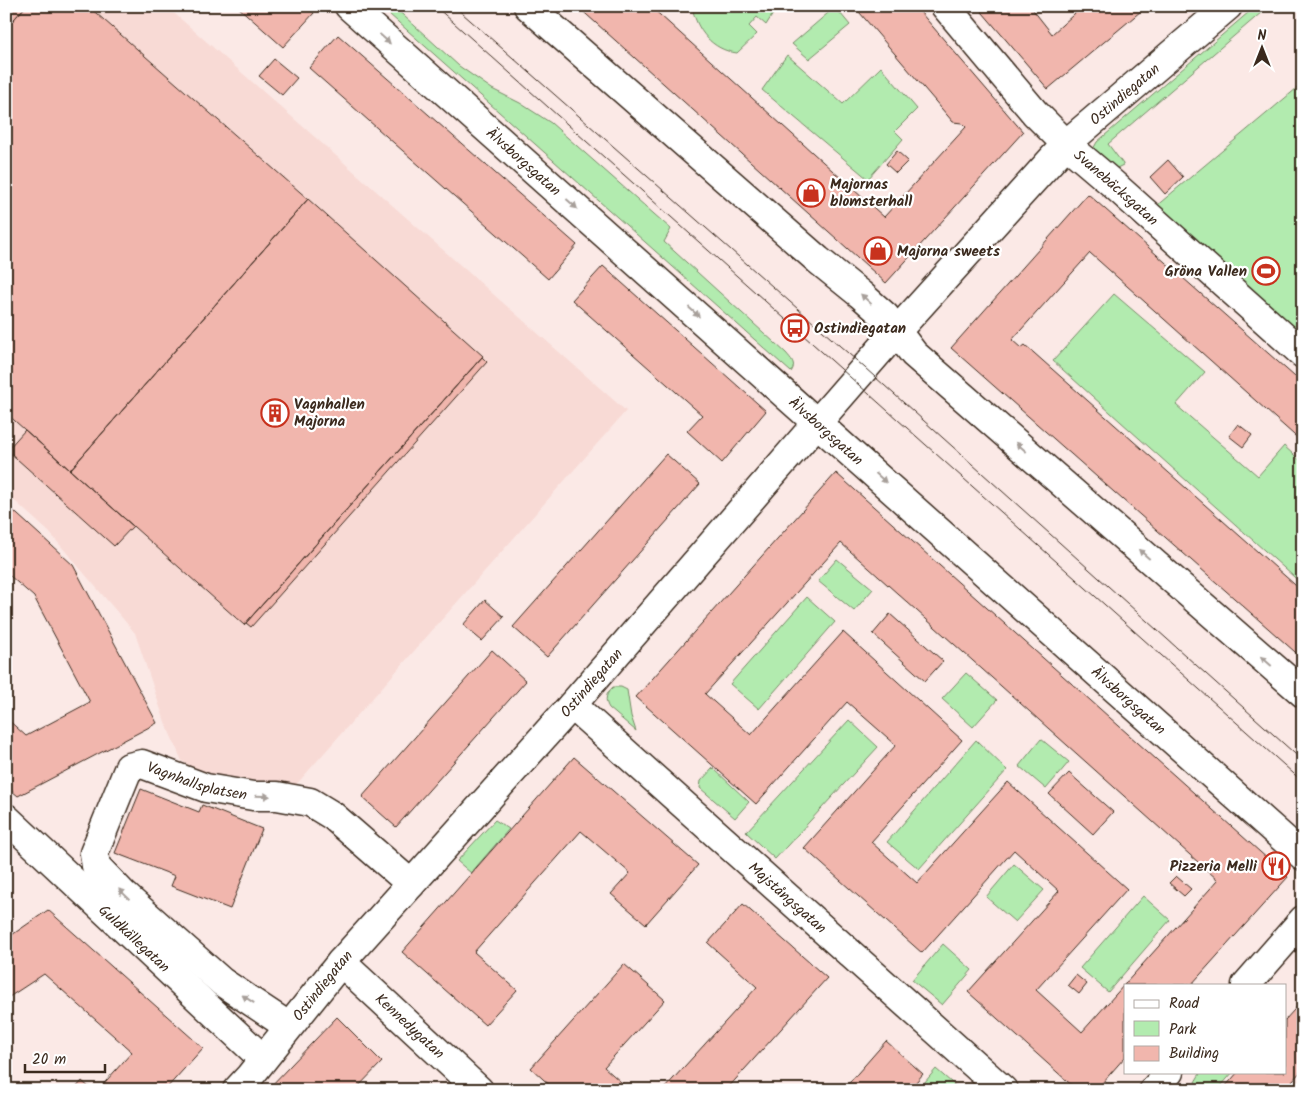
<svg xmlns="http://www.w3.org/2000/svg" width="1309" height="1096" font-family="Kalam,sans-serif">
<rect width="100%" height="100%" fill="#fbe9e6"/>
<filter id="ink" filterUnits="userSpaceOnUse"><feTurbulence type="fractalNoise" baseFrequency=".02" numOctaves="2"/><feDisplacementMap in="SourceGraphic" scale="10" xChannelSelector="R" yChannelSelector="G"/><feConvolveMatrix kernelMatrix="1 2 1 2 8 2 1 2 1" color-interpolation-filters="sRGB"/></filter>
<g filter="url(#ink)">
<path fill="#f8dad5" d="M6,6H166L626,411L295,786H216L182,761L165,722L135,633L49,532L6,493Z"/>
<path fill="#b2ebaf" stroke="#768a66" d="M380,6H393L459,66L492,89L520,103L551,123L671,229L664,242L786,353C791,359 797,364 791,372Z
M692,6H778L766,25L757,17L749,26L757,34L737,53C712,50 696,30 692,6Z
M1256,6H1269L1108,144L1123,164V165L1115,169L1092,151L1097,142Z
M835,7L850,25L809,59L792,44Z
M787,55L843,104L881,67L917,109L895,131L903,139L868,179L762,90Z
M1303,83V335L1155,207Z
M1114,294L1205,372L1176,405L1258,476L1284,446L1303,463V585L1053,361Z
M837,559L873,589L854,611L818,581Z
M807,597L835,622L759,709L730,684Z
M966,673L997,700L973,727L942,699Z
M613,687H621L627,690L631,716L636,731L609,708C604,700 606,693 613,687Z
M849,720L878,747L775,859L746,832Z
M1041,739L1069,762L1046,789L1019,766Z
M976,740L1007,770L919,869L887,842Z
M713,768L749,802L735,818L700,788L701,781Z
M495,820L509,829L471,873L457,861Z
M1014,864L1044,890L1015,922L986,897Z
M1143,896L1170,920L1108,992L1080,968Z
M943,944L972,970L942,1005L912,980Z
M936,1069L960,1090H918Z
M1201,1072H1233L1221,1086L1225,1090H1200L1195,1082Z"/>
<path fill="#f1b6ad" stroke="#3b2a1e" fill-rule="evenodd" d="M15,6H26L6,28V16Z
M26,6H88L308,199L70,470L6,413V28Z
M237,6H306L314,13L283,47Z
M577,6H650L884,217L966,127L962,123L953,122L854,6H915L1023,132L886,283Z
M977,6H1030L1052,34L1083,6H1147L1048,89Z
M338,35L577,245L548,279L309,68Z
M274,59L297,78L282,95L259,76Z
M897,151L908,161L896,173L886,164Z
M1168,160L1183,177L1165,194L1150,177Z
M1088,194L1303,384V443L1090,253L1012,340L1021,348L1025,345L1303,592V659L951,348Z
M308,199L483,356L244,625L70,470Z
M603,266L766,411L722,463L687,431L702,415L572,300Z
M482,357L487,362L251,627L246,623Z
M1238,424L1252,435L1243,447L1229,436Z
M25,430L133,526L114,546L7,450Z
M666,454L700,484L547,657L513,627Z
M836,473L1288,877L1191,985H1125V1057L1096,1090H1077L968,992L1059,891L1014,850L922,953L804,848L896,745L847,702L756,804L636,697ZM841,543L1218,880L1082,1032L1036,990L1127,889L1008,782L917,883L871,842L962,740L843,632L751,735L705,694Z
M7,505L73,565L157,723L18,796L6,786V718L26,736L90,702L34,597L10,576L6,580Z
M485,600L504,617L482,641L463,625Z
M890,614L943,661L925,681L873,634Z
M492,650L526,681L396,827L362,797Z
M574,757L698,865L646,924L611,894L630,873L581,831L474,952L517,990L485,1025L402,952Z
M1069,773L1113,812L1093,834L1049,794Z
M141,789L199,812L202,805L262,829L230,909L171,886L175,876L115,853Z
M1176,876L1191,889L1184,896L1169,883Z
M743,904L827,978L726,1090H663L757,987L708,943Z
M48,910L203,1048L165,1090H98L132,1052L44,974L6,999V939Z
M624,964L665,1000L604,1067L630,1090H555L531,1068Z
M1076,975L1087,984L1079,994L1068,985Z
M1303,1000V1069L1292,1081L1302,1090H1228L1225,1087L1238,1072H1285V1020Z
M337,1017L382,1062L355,1090H267Z
M886,1041L923,1074L909,1090H843Z
M82,1081L92,1090H74Z"/>
<g fill="none" stroke-linecap="round" stroke-linejoin="round">
<g stroke="#3b2a1e" stroke-width="31">
<g id="minor">
<path id="s1" d="M349,6L1303,856"/>
<path d="M528,6L818,260L860,294L885,316L914,354L1303,693"/>
<path id="s2" d="M945,6L1035,113L1066,144L1113,184L1303,354"/>
<path id="s3" d="M572,705L1003,1090"/>
<path id="s4" d="M6,818L263,1059"/>
<path id="s5" d="M341,962L479,1090"/>
<path d="M1246,985L1303,920"/>
<path id="s6" d="M288,1026L222,982L123,894L96,866L94,853L129,767L142,764L206,788L253,796H277L310,802L333,816L411,884"/>
<path id="s7" d="M237,1090L250,1076L341,962L572,705L896,332L1066,144L1228,6"/>
<path d="M1154,1090L1169,1072"/>
</g>
</g>
<use href="#minor" stroke="#fff" stroke-width="28"/>
<path stroke="#3b2a1e" stroke-width="1" d="M435,6L1303,782
M454,6L865,368L1303,761"/>
</g>
<defs><path id="oneway-solid" d="M-6-.8H1V-3.2L6.5 0L1 3.2V.8H-6Z" transform="scale(1.25)"/></defs>
<g fill="#a79f9a">
<use href="#oneway-solid" transform="translate(385 39) rotate(42)"/>
<use href="#oneway-solid" transform="translate(572 204) rotate(42)"/>
<use href="#oneway-solid" transform="translate(866 299) rotate(-137)"/>
<use href="#oneway-solid" transform="translate(694 312) rotate(42)"/>
<use href="#oneway-solid" transform="translate(1021 447) rotate(-139)"/>
<use href="#oneway-solid" transform="translate(881 478) rotate(42)"/>
<use href="#oneway-solid" transform="translate(1144 554) rotate(-139)"/>
<use href="#oneway-solid" transform="translate(1266 661) rotate(-139)"/>
<use href="#oneway-solid" transform="translate(263 796) rotate(1)"/>
<use href="#oneway-solid" transform="translate(124 894) rotate(-136)"/>
<use href="#oneway-solid" transform="translate(248 999) rotate(-146)"/>
</g>
</g>
<defs>
<g id="shop-ring" transform="scale(1.4375)"><circle r="9.5" fill="#fff" stroke="#c8321e" stroke-width="1.5"/><path d="M-5-2.5h2.3a2.7 3.5 0 0 1 5.4 0H5L5.5 6h-11ZM-1.5-2.5h3a1.5 2.3 0 0 0-3 0Z" fill="#c8321e"/></g>
<g id="stadium-ring" transform="scale(1.4375)"><circle r="9.5" fill="#fff" stroke="#c8321e" stroke-width="1.5"/><path d="M0-5a6.5 5 0 1 0 0 10a6.5 5 0 1 0 0-10ZM-3.5-1.8h7v3.6h-7Z" fill="#c8321e"/></g>
<g id="bus-ring" transform="scale(1.4375)"><circle r="9.5" fill="#fff" stroke="#c8321e" stroke-width="1.5"/><path d="M-5-6H5V4H4V6H2V4H-2V6H-4V4H-5ZM-3.5-4V0h7V-4ZM-3.5 1.2v1.5H-2V1.2ZM2 1.2v1.5H3.5V1.2Z" fill="#c8321e"/></g>
<g id="building-ring" transform="scale(1.4375)"><circle r="9.5" fill="#fff" stroke="#c8321e" stroke-width="1.5"/><path d="M-4-6H4V6H1V3H-1V6H-4ZM-2.5-4.3h1.7v1.8h-1.7ZM.8-4.3h1.7v1.8H.8ZM-2.5-1h1.7V.8h-1.7ZM.8-1h1.7V.8H.8Z" fill="#c8321e"/></g>
<g id="restaurant-ring" transform="scale(1.4375)"><circle r="9.5" fill="#fff" stroke="#c8321e" stroke-width="1.5"/><path d="M-5-6h1v4h1v-4h1v4h1v-4h1v5L-1.5 .5V6h-2V.5L-5-1ZM5-6V6H3V1.5H1.5Q1.5-4 5-6Z" fill="#c8321e"/></g>
</defs>
<g fill-rule="evenodd">
<use href="#shop-ring" x="811" y="193"/>
<use href="#shop-ring" x="878" y="251"/>
<use href="#stadium-ring" x="1266" y="271"/>
<use href="#bus-ring" x="795" y="328"/>
<use href="#building-ring" x="275" y="413"/>
<use href="#restaurant-ring" x="1276" y="866"/>
</g>
<g text-anchor="middle" stroke-width="4.5" stroke-linejoin="round" paint-order="stroke">
<g font-size="15" fill="#3b2a1e" stroke="#fff">
<text dy="5" stroke="none"><textPath href="#s7" startOffset="1335">Ostindiegatan</textPath></text>
<text dy="5" stroke="none"><textPath href="#s1" startOffset="234">Älvsborgsgatan</textPath></text>
<text dy="5" stroke="none"><textPath href="#s2" startOffset="250">Svanebäcksgatan</textPath></text>
<text dy="5" stroke="none"><textPath href="#s1" startOffset="639">Älvsborgsgatan</textPath></text>
<text dy="5" stroke="none"><textPath href="#s7" startOffset="540">Ostindiegatan</textPath></text>
<text dy="5" stroke="none"><textPath href="#s1" startOffset="1044">Älvsborgsgatan</textPath></text>
<text dy="5" stroke="none"><textPath href="#s6" startOffset="428">Vagnhallsplatsen</textPath></text>
<text dy="5" stroke="none"><textPath href="#s3" startOffset="289">Majstångsgatan</textPath></text>
<text dy="5" stroke="none"><textPath href="#s4" startOffset="176">Guldkällegatan</textPath></text>
<text dy="5" stroke="none"><textPath href="#s7" startOffset="135">Ostindiegatan</textPath></text>
<text dy="5" stroke="none"><textPath href="#s5" startOffset="94">Kennedygatan</textPath></text>
</g>
<g font-size="15" font-weight="bold" fill="#3b2a1e" stroke="#fff" text-anchor="start">
<text x="830" y="189">Majornas<tspan x="830" dy="17">blomsterhall</tspan></text>
<text x="897" y="256">Majorna sweets</text>
<text x="1247" y="276" text-anchor="end">Gröna Vallen</text>
<text x="814" y="333">Ostindiegatan</text>
<text x="294" y="409">Vagnhallen<tspan x="294" dy="17">Majorna</tspan></text>
<text x="1257" y="871" text-anchor="end">Pizzeria Melli</text>
</g>
</g>
<rect width="1309" height="1096" fill="none" stroke="#fff" stroke-width="25"/>
<rect x="12" y="12" width="1284" height="1071" fill="none" stroke="#3b2a1e" stroke-width="2" filter="url(#ink)"/>
<rect x="1124" y="984" width="162" height="90" fill="#ffffff" stroke="#b1aaa5"/>
<rect x="1134" y="1000" width="25" height="8" fill="#ffffff" stroke="#b1aaa5"/>
<text x="1169" y="1008" font-size="15" fill="#3b2a1e">Road</text>
<rect x="1134" y="1021" width="25" height="15" fill="#b2ebaf" stroke="#b1aaa5"/>
<text x="1169" y="1034" font-size="15" fill="#3b2a1e">Park</text>
<rect x="1134" y="1046" width="25" height="15" fill="#f1b6ad" stroke="#b1aaa5"/>
<text x="1169" y="1058" font-size="15" fill="#3b2a1e">Building</text>
<g transform="translate(1262 48)" stroke="#ffffff" stroke-width="4" paint-order="stroke">
<path d="M0-4L9 19L0 12L-9 19Z" fill="#3b2a1e"/>
<text y="-8" font-size="14" font-weight="bold" text-anchor="middle" fill="#3b2a1e">N</text>
</g>
<path d="M25 1064v8h80v-8" fill="none" stroke="#3b2a1e" stroke-width="2.5"/>
<text x="32" y="1064" font-size="15" fill="#3b2a1e" stroke="#ffffff" stroke-width="4" paint-order="stroke">20 m</text>
</svg>
